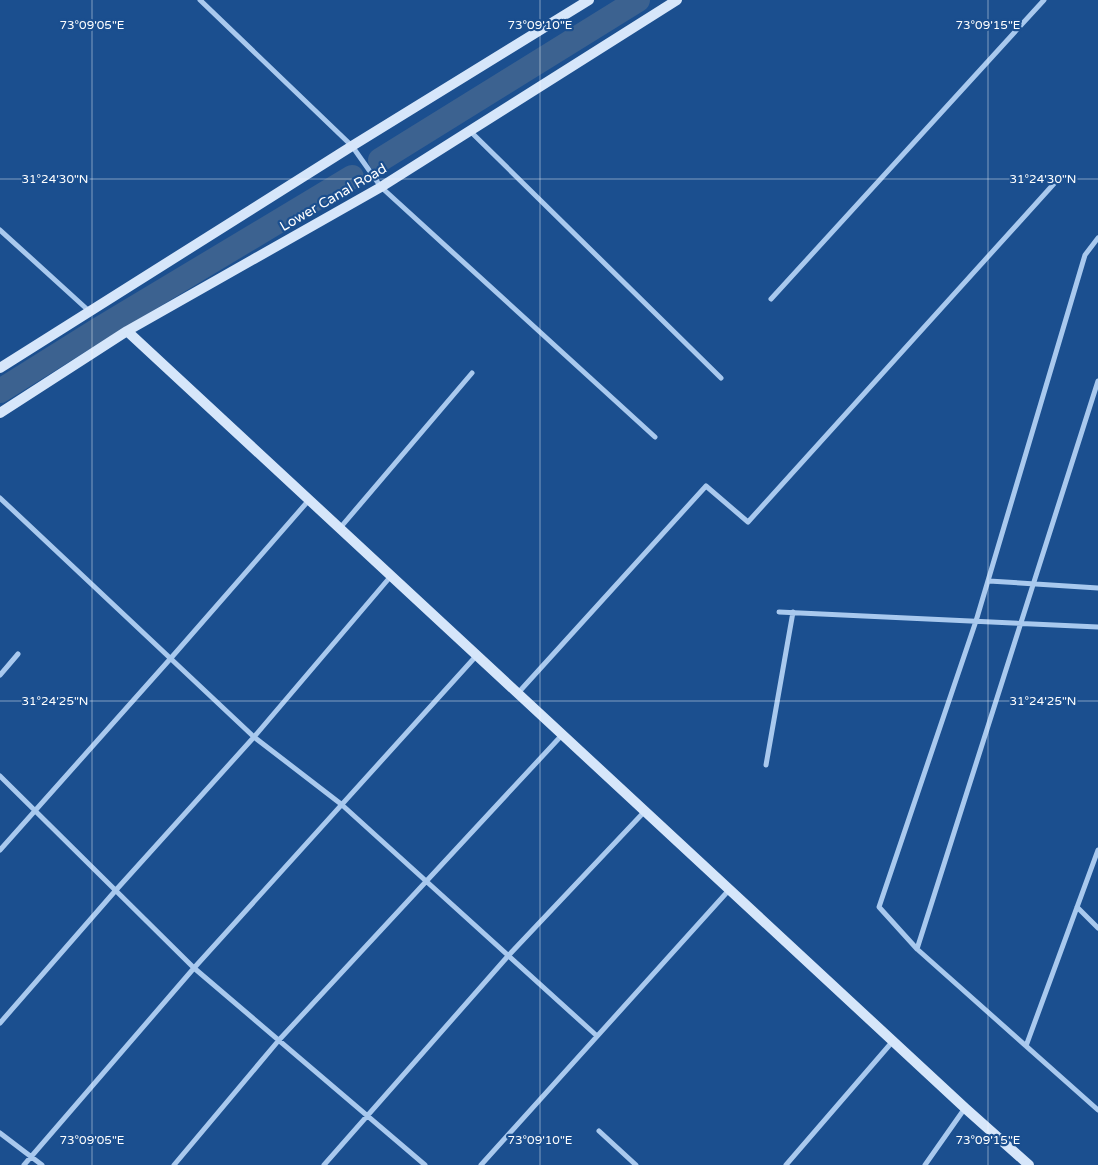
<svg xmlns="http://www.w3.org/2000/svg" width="1098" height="1165" font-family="'Varela Round',sans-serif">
<rect width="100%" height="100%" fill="#1b4f8f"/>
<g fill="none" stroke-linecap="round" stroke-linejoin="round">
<path stroke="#3c6290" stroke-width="24" d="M380,160L638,0
M0,391L99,329L352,177"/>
<path stroke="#a9c9ee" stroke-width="5" d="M200,0L352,146L381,187L655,437
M470,131L721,378
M0,230L89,311
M771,299L1044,0
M1098,381L917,949L1098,1110
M0,498L254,737L341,804L597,1036
M340,528L472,373
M989,581L1098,588
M779,612L1098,627
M0,675L18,654
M518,693L706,486L748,522L1060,177
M766,765L793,612
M0,776L194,968L425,1165
M0,850L171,658L309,500
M1077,907L1098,928
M917,949L879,907L976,621L1085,255L1098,238
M0,1023L116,890L254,737L391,576
M1026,1046L1098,850
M599,1131L636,1165
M0,1133L42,1165
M24,1165L194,968L477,655
M174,1165L279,1040L562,735
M324,1165L508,956L645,811
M481,1165L729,890
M786,1165L893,1041
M925,1165L965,1108"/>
<path stroke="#d6e6fa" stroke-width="10" d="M127,331L965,1108L1029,1165
M0,368L352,146L589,0
M0,413L127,331L381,187L677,0"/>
</g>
<path fill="none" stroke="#fff" stroke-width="1" stroke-opacity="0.45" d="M92,0V1165M540,0V1165M988,0V1165M0,179H1098M0,701H1098"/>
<g text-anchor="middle" stroke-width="4.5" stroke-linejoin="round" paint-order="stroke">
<g font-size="14" fill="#fff" stroke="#1b4f8f">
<text transform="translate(333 197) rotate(-30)" y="5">Lower Canal Road</text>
</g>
</g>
<g font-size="12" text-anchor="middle" fill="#fff" stroke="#1b4f8f" stroke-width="4.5" stroke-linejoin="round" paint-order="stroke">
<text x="92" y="29">73°09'05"E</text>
<text x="540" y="29">73°09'10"E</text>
<text x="988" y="29">73°09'15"E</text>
<text x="55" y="183">31°24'30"N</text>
<text x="1043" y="183">31°24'30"N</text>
<text x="55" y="705">31°24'25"N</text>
<text x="1043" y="705">31°24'25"N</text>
<text x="92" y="1144">73°09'05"E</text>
<text x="540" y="1144">73°09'10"E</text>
<text x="988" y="1144">73°09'15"E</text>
</g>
</svg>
